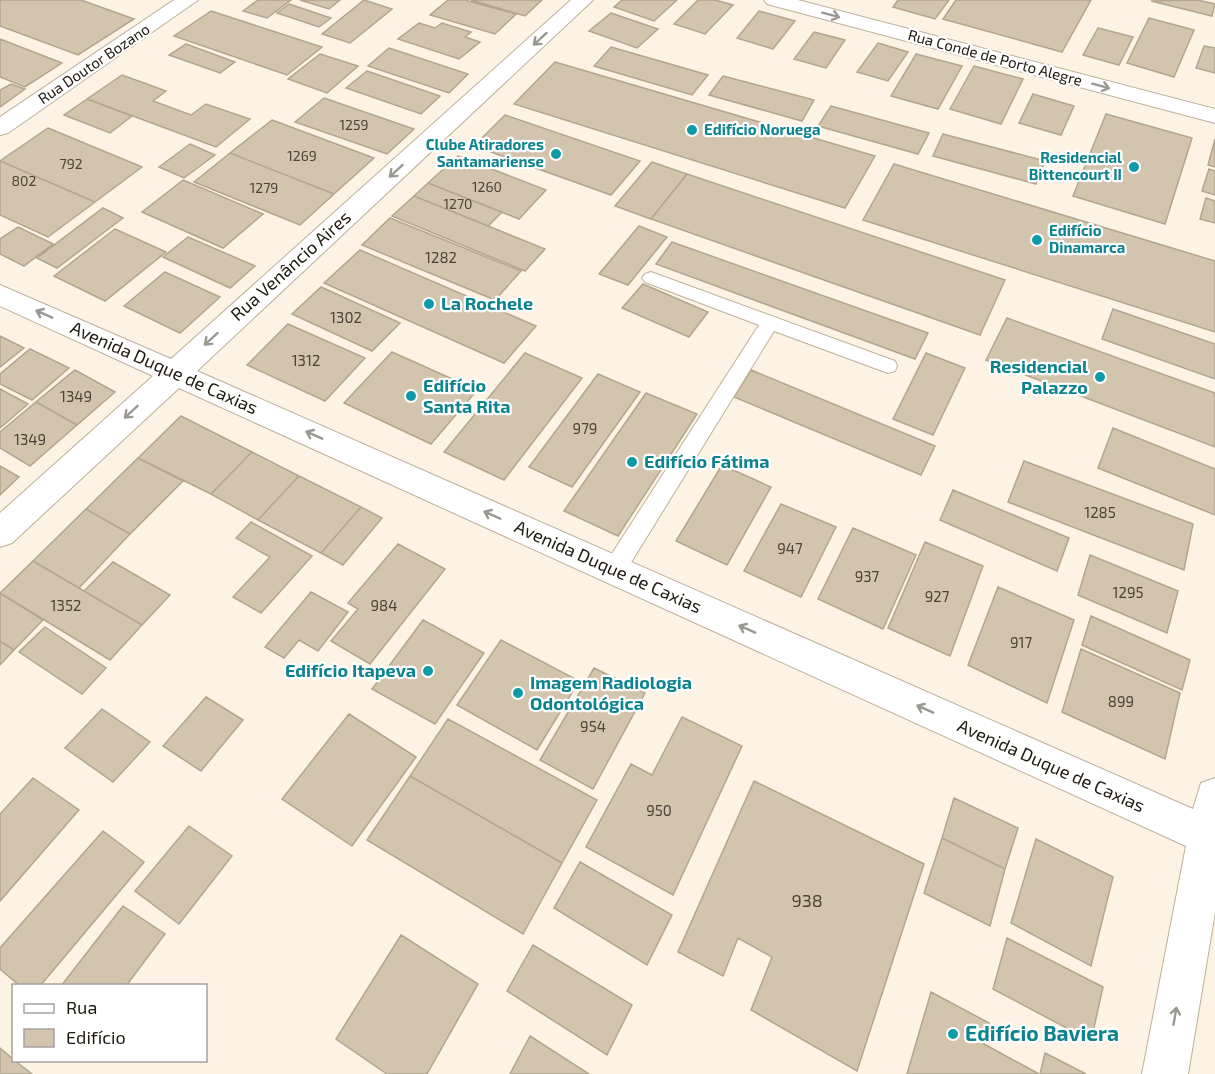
<svg xmlns="http://www.w3.org/2000/svg" width="1215" height="1074" font-family="'Exo 2',sans-serif">
<rect width="100%" height="100%" fill="#fcf3e5"/>
<path fill="#d3c4ad" stroke="#b3a58e" stroke-width="1.5" d="M0,0H81L134,19L78,55L0,26Z
M258,0H291L267,18L243,11Z
M300,0H340L329,9Z
M364,0L392,9L350,43L322,34Z
M448,0H465L516,14L495,34L430,15Z
M471,0H542L525,16Z
M622,0H677L654,21L614,7Z
M698,0H715L733,5L705,34L674,24Z
M898,0H949L935,19L893,7Z
M956,0H1091L1062,52L943,19Z
M1198,0L1215,4L1212,16L1151,1Z
M289,4L331,18L319,27L277,13Z
M211,11L322,47L287,75L174,36Z
M759,11L795,21L773,49L737,38Z
M611,13L658,29L637,48L589,31Z
M1149,18L1194,30L1174,77L1127,63Z
M419,23L435,28L442,23L471,32L465,37L480,42L459,59L398,39Z
M1098,28L1133,37L1119,65L1083,55Z
M814,32L845,40L826,68L794,59Z
M0,39L62,63L25,87L0,77Z
M878,43L908,52L888,81L857,72Z
M186,44L235,62L220,73L169,55Z
M1204,46L1215,48V73L1196,68Z
M611,47L708,75L692,95L594,66Z
M389,48L468,74L449,93L368,66Z
M320,54L358,66L327,93L288,79Z
M916,54L962,66L938,109L891,96Z
M555,62L875,156L845,208L514,104Z
M974,66L1023,79L1001,124L950,109Z
M367,71L440,96L421,114L346,88Z
M122,75L166,91L153,101L191,115L206,104L250,119L216,147L87,99Z
M723,76L814,100L802,121L709,95Z
M11,84L25,89L0,107V90Z
M1033,94L1074,106L1061,135L1019,123Z
M324,98L414,129L387,154L295,122Z
M87,99L132,116L110,133L64,115Z
M831,106L929,133L918,154L818,126Z
M1106,114L1192,138L1165,224L1073,196Z
M505,115L640,161L611,195L474,146Z
M272,120L374,158L334,194L230,153Z
M48,128L142,167L95,202L0,161Z
M943,134L1045,161L1036,184L933,156Z
M1215,139V167L1208,165Z
M190,144L215,155L184,178L159,167Z
M230,153L334,194L300,225L194,182Z
M458,156L546,190L519,219L428,183Z
M0,161L95,202L48,237L0,215Z
M652,162L687,174L651,219L615,206Z
M894,164L1215,261V332L863,220Z
M1209,169L1215,171V195L1202,191Z
M687,174L1005,280L980,335L651,219Z
M183,180L263,214L223,248L142,212Z
M428,183L502,212L488,226L414,196Z
M414,196L488,226L545,249L525,271L392,216Z
M1206,198L1215,201V223L1200,219Z
M103,208L123,218L57,268L37,258Z
M390,218L521,271L495,300L362,245Z
M639,226L667,237L628,285L599,274Z
M18,227L53,244L24,266L0,254V239Z
M115,229L166,252L105,301L54,276Z
M188,237L255,266L230,288L163,257Z
M672,242L928,333L915,359L656,264Z
M360,250L536,326L504,363L324,283Z
M165,272L220,297L180,333L124,306Z
M643,284L708,312L689,337L622,308Z
M321,287L400,323L372,351L292,314Z
M1113,309L1215,344V379L1102,339Z
M1007,318L1215,393V447L986,360Z
M288,324L365,358L325,401L247,365Z
M0,336L24,348L0,367Z
M30,349L69,368L32,400L0,384V374Z
M392,352L477,390L431,444L344,403Z
M525,353L582,378L504,480L444,452Z
M926,353L965,368L933,435L893,419Z
M75,370L115,392L77,425L36,402Z
M751,370L935,446L921,475L734,397Z
M598,374L640,392L572,487L529,467Z
M0,389L28,404L0,428Z
M646,393L697,414L618,536L564,511Z
M36,402L77,425L30,466L0,448V432Z
M181,416L252,452L211,494L138,458Z
M1113,428L1215,469V515L1098,468Z
M252,452L299,476L258,520L211,494Z
M138,458L183,481L130,534L86,509Z
M1024,461L1193,524L1184,570L1008,502Z
M722,465L771,487L727,565L676,541Z
M0,466L19,477L0,495Z
M299,476L361,507L321,553L258,520Z
M953,490L1069,538L1057,571L940,520Z
M781,504L836,527L801,597L744,571Z
M361,507L382,518L343,565L321,553Z
M86,509L130,534L79,588L33,561Z
M251,522L312,556L261,613L233,597L270,557L236,538Z
M853,528L916,555L883,629L818,599Z
M925,542L983,566L950,656L888,628Z
M398,544L445,569L370,664L331,641L358,609L348,603Z
M1090,555L1178,591L1167,633L1078,595Z
M33,561L84,591L142,625L110,660L0,593Z
M113,562L170,595L142,625L84,591Z
M998,587L1074,620L1047,703L968,665Z
M311,592L348,612L318,651L299,640L284,658L265,647Z
M0,593L43,620L14,650L0,641Z
M1091,616L1190,660L1182,690L1082,645Z
M423,620L484,653L435,724L372,689Z
M45,627L106,668L82,694L19,652Z
M501,640L579,681L537,750L457,705Z
M0,641L14,650L0,665Z
M1081,649L1180,693L1165,759L1062,712Z
M594,668L645,693L593,789L540,760Z
M206,697L243,720L201,771L163,746Z
M102,709L150,742L113,782L65,748Z
M349,714L416,757L352,846L282,799Z
M682,717L742,746L673,895L586,847L631,764L652,775Z
M448,719L597,800L562,863L410,776Z
M410,776L562,863L523,934L367,840Z
M33,778L79,810L0,901V814Z
M754,781L924,864L857,1071L751,1010L772,957L738,938L723,976L678,952Z
M954,798L1018,828L1005,869L942,838Z
M189,826L232,856L179,924L135,891Z
M103,831L144,862L40,986H20L0,969V948Z
M942,838L1005,869L990,926L924,893Z
M1036,839L1113,877L1091,966L1011,923Z
M580,862L672,915L647,965L554,908Z
M123,906L165,934L126,986H61Z
M401,935L478,984L427,1074H387L336,1039Z
M1007,938L1103,987L1091,1041L993,989Z
M533,945L632,1005L607,1055L507,991Z
M931,992L989,1023L984,1044L1039,1074H907Z
M530,1036L589,1074H510Z
M0,1048L14,1060L32,1074H0Z
M1045,1053L1086,1074H1040Z"/>
<g fill="none" stroke-linecap="round" stroke-linejoin="round">
<g stroke="#beb099" stroke-width="2">
<path id="service" d="M651,272L895,361L897,366L895,371L888,373L774,331L622,577L614,579L606,577L603,570L606,563L759,325L645,282L642,278L645,274Z"/>
</g>
<g stroke="#beb099" stroke-width="2">
<path id="minor" d="M174,0H198L8,133L0,135V117Z
M764,0H798L1215,109V123L767,4Z"/>
</g>
<g stroke="#beb099" stroke-width="2">
<path id="tertiary" d="M571,0H593L197,371L1193,809L1201,783L1215,778V912L1188,1074H1142L1186,846L179,388L12,543L0,547V513L153,376L0,306V285L171,359Z"/>
</g>
<use href="#service" fill="#fff" fill-rule="evenodd"/>
<use href="#minor" fill="#fff" fill-rule="evenodd"/>
<use href="#tertiary" fill="#fff" fill-rule="evenodd"/>
</g>
<defs><path id="oneway-shaft" d="M-6 0H5M1.5-3L5.5 0L1.5 3" fill="none" stroke-width="1.6" stroke-linecap="round" stroke-linejoin="round" transform="scale(1.5)"/></defs>
<g stroke="#9a9893">
<use href="#oneway-shaft" transform="translate(831 15) rotate(15)"/>
<use href="#oneway-shaft" transform="translate(540 39) rotate(138)"/>
<use href="#oneway-shaft" transform="translate(1101 86) rotate(15)"/>
<use href="#oneway-shaft" transform="translate(396 171) rotate(138)"/>
<use href="#oneway-shaft" transform="translate(44 314) rotate(-156)"/>
<use href="#oneway-shaft" transform="translate(211 339) rotate(138)"/>
<use href="#oneway-shaft" transform="translate(131 412) rotate(137)"/>
<use href="#oneway-shaft" transform="translate(314 435) rotate(-156)"/>
<use href="#oneway-shaft" transform="translate(492 515) rotate(-156)"/>
<use href="#oneway-shaft" transform="translate(747 629) rotate(-156)"/>
<use href="#oneway-shaft" transform="translate(925 709) rotate(-156)"/>
<use href="#oneway-shaft" transform="translate(1175 1016) rotate(-80)"/>
</g>
<g fill="#0f9aa8" stroke="#fff" stroke-width="2">
<circle cx="692" cy="130" r="6"/>
<circle cx="556" cy="154" r="6"/>
<circle cx="1134" cy="167" r="6"/>
<circle cx="1037" cy="240" r="6"/>
<circle cx="429" cy="304" r="6"/>
<circle cx="1100" cy="377" r="6"/>
<circle cx="411" cy="396" r="6"/>
<circle cx="632" cy="462" r="6"/>
<circle cx="428" cy="671" r="6"/>
<circle cx="518" cy="693" r="6"/>
<circle cx="953" cy="1034" r="6"/>
</g>
<g text-anchor="middle" stroke-width="4.5" stroke-linejoin="round" paint-order="stroke">
<g font-size="14" fill="#4b4437">
<text x="354" y="130">1259</text>
<text x="302" y="161">1269</text>
<text x="71" y="169">792</text>
<text x="24" y="186">802</text>
<text x="487" y="192">1260</text>
<text x="264" y="193">1279</text>
<text x="458" y="209">1270</text>
</g>
<g font-size="15" fill="#1e1910" stroke="#fff">
<text transform="translate(995 58) rotate(15)" y="5">Rua Conde de Porto Alegre</text>
<text transform="translate(94 64) rotate(-34)" y="5">Rua Doutor Bozano</text>
</g>
<g font-size="15" font-weight="bold" fill="#0d838f" stroke="#fff" text-anchor="start">
<text x="704" y="135">Edifício Noruega</text>
<text x="544" y="150" text-anchor="end">Clube Atiradores<tspan x="544" dy="17">Santamariense</tspan></text>
<text x="1122" y="163" text-anchor="end">Residencial<tspan x="1122" dy="17">Bittencourt II</tspan></text>
<text x="1049" y="236">Edifício<tspan x="1049" dy="17">Dinamarca</tspan></text>
</g>
<g font-size="15" fill="#4b4437">
<text x="441" y="263">1282</text>
<text x="346" y="323">1302</text>
<text x="306" y="366">1312</text>
<text x="76" y="402">1349</text>
<text x="585" y="434">979</text>
<text x="30" y="445">1349</text>
<text x="1100" y="518">1285</text>
<text x="790" y="554">947</text>
<text x="867" y="582">937</text>
<text x="1128" y="598">1295</text>
<text x="937" y="602">927</text>
<text x="66" y="611">1352</text>
<text x="384" y="611">984</text>
<text x="1021" y="648">917</text>
<text x="1121" y="707">899</text>
<text x="593" y="732">954</text>
<text x="659" y="816">950</text>
</g>
<g font-size="18" fill="#1e1910" stroke="#fff">
<text transform="translate(291 266) rotate(-42)" y="6">Rua Venâncio Aires</text>
<text transform="translate(164 368) rotate(24)" y="6">Avenida Duque de Caxias</text>
<text transform="translate(608 567) rotate(24)" y="6">Avenida Duque de Caxias</text>
<text transform="translate(1051 766) rotate(24)" y="6">Avenida Duque de Caxias</text>
</g>
<g font-size="18" font-weight="bold" fill="#0d838f" stroke="#fff" text-anchor="start">
<text x="441" y="310">La Rochele</text>
<text x="1088" y="373" text-anchor="end">Residencial<tspan x="1088" dy="21">Palazzo</tspan></text>
<text x="423" y="392">Edifício<tspan x="423" dy="21">Santa Rita</tspan></text>
<text x="644" y="468">Edifício Fátima</text>
<text x="416" y="677" text-anchor="end">Edifício Itapeva</text>
<text x="530" y="689">Imagem Radiologia<tspan x="530" dy="21">Odontológica</tspan></text>
</g>
<g font-size="18" fill="#4b4437">
<text x="807" y="907">938</text>
</g>
<g font-size="21" font-weight="bold" fill="#0d838f" stroke="#fff" text-anchor="start">
<text x="965" y="1041">Edifício Baviera</text>
</g>
</g>
<rect x="12" y="984" width="195" height="78" fill="#ffffff" stroke="#a5a39f" stroke-width="1.5"/>
<rect x="24" y="1004" width="30" height="9" fill="#ffffff" stroke="#a5a39f" stroke-width="1.5"/>
<text x="66" y="1014" font-size="18" fill="#1e1910">Rua</text>
<rect x="24" y="1029" width="30" height="18" fill="#d3c4ad" stroke="#a5a39f" stroke-width="1.5"/>
<text x="66" y="1044" font-size="18" fill="#1e1910">Edifício</text>
</svg>
